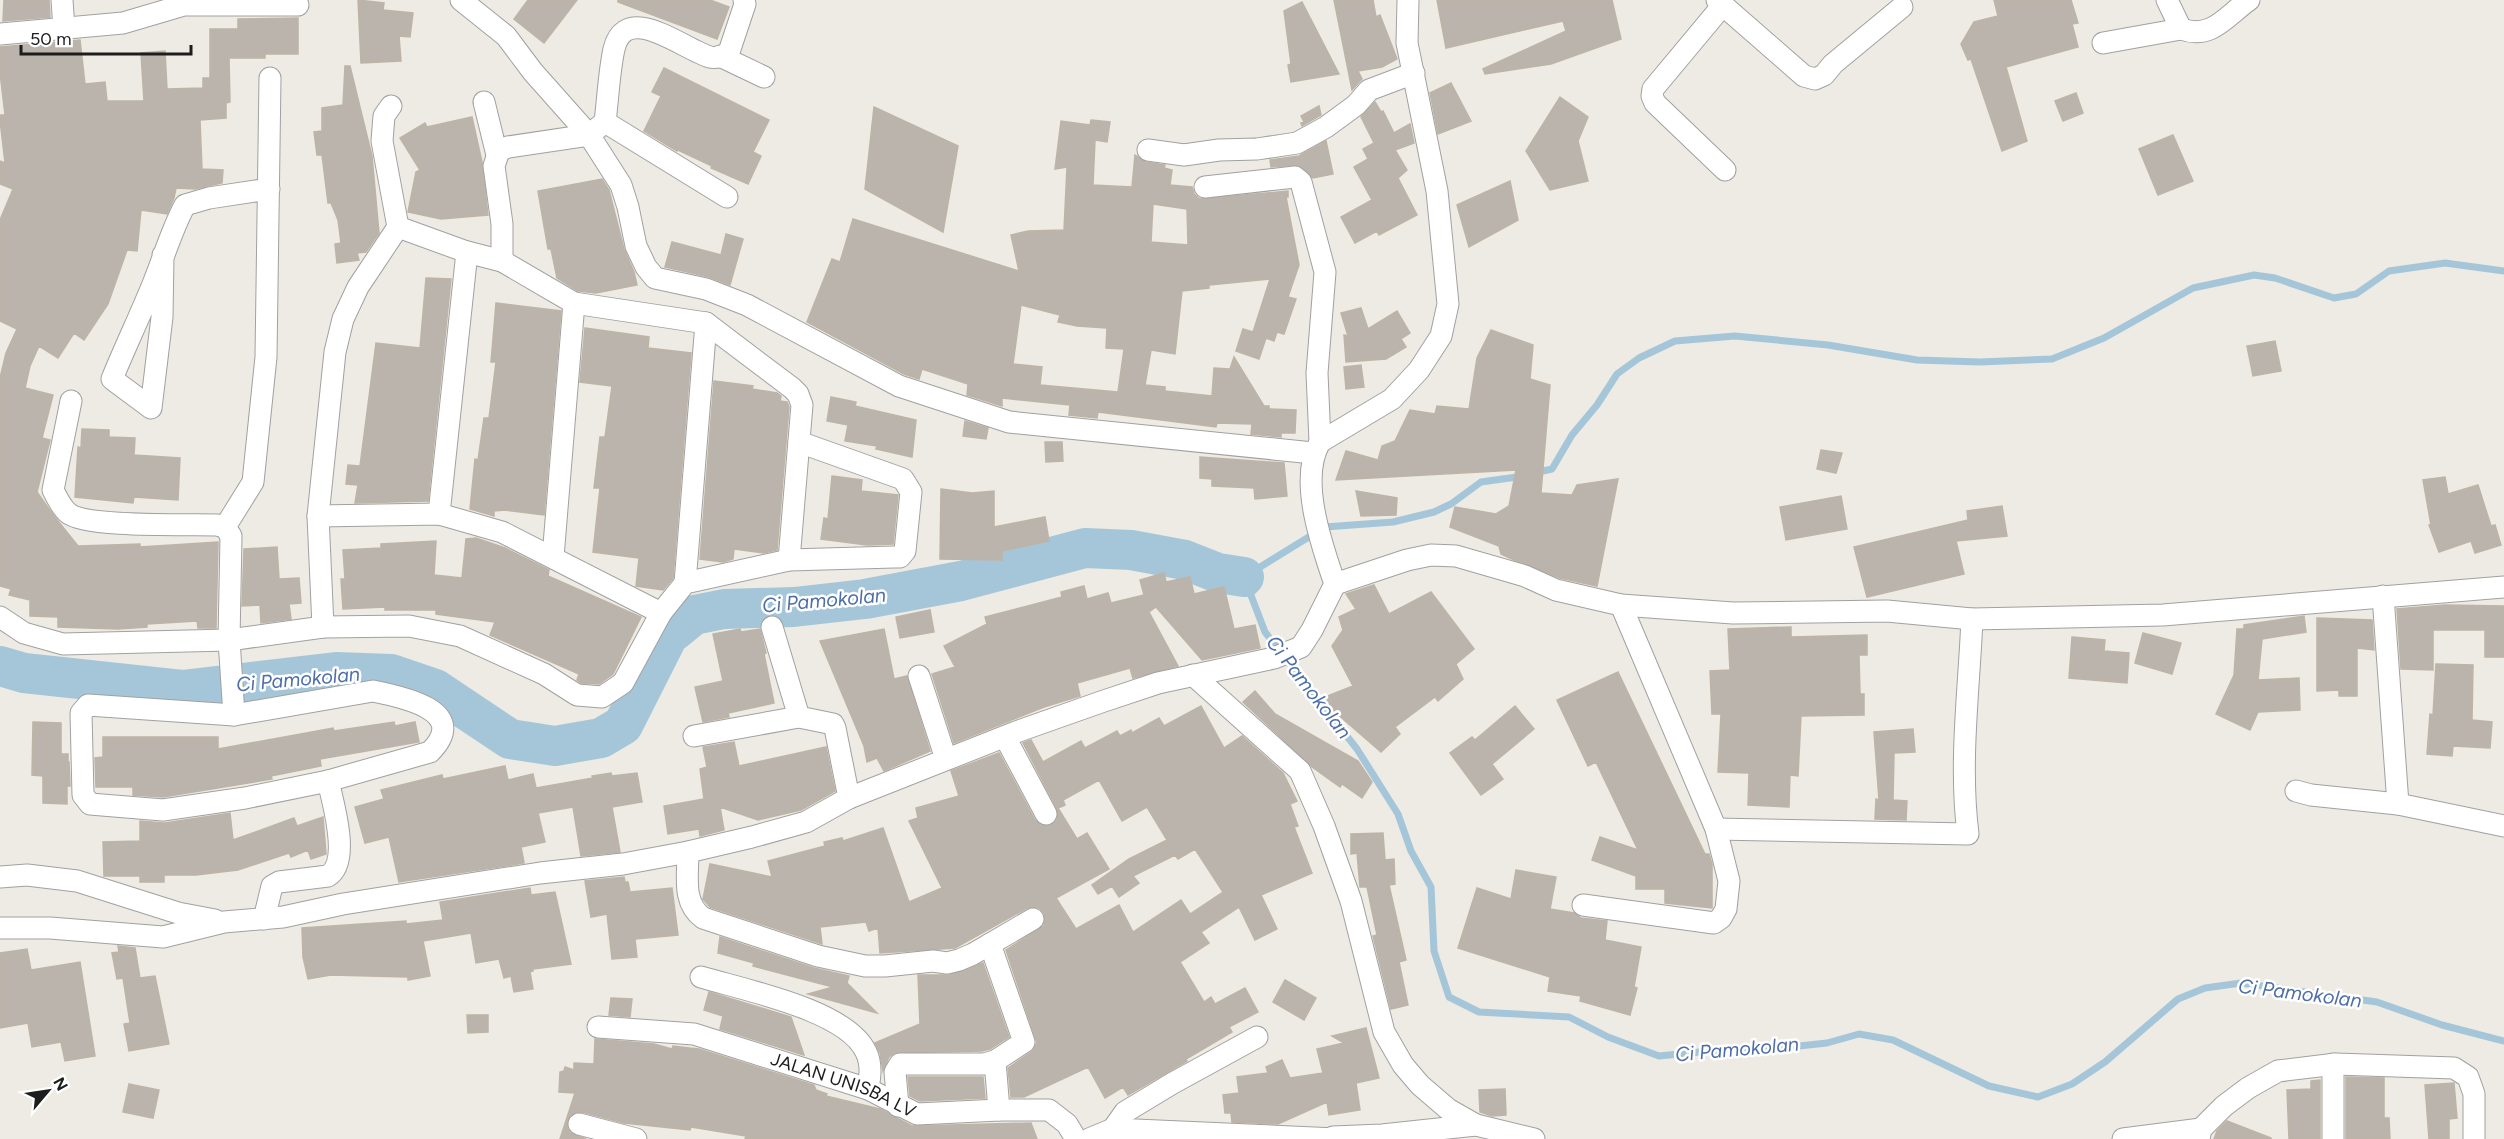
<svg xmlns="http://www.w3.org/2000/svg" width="2504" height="1139" font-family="Figtree,sans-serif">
<rect width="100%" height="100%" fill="#edebe3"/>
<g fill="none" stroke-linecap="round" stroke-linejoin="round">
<path stroke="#a5c6d9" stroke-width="7" d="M1534,473L1552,469L1572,435L1597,405L1617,374L1639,358L1675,341L1735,336L1828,345L1917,360L1980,362L2052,359L2104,338L2193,288L2254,275L2275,278L2334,298L2356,294L2389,271L2445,263L2504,271
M1524,476L1481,482L1451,504L1434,512L1393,522L1325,527L1244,577L1265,632L1357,749L1398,814L1411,851L1431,887L1434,951L1449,997L1479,1012L1569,1017L1608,1037L1659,1056L1730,1049H1770L1827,1043L1859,1034L1893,1040L1989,1086L2038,1097L2072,1084L2105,1062L2178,999L2205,988L2241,983L2377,1002L2442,1025L2504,1041"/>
<path stroke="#a5c6d9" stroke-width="40" d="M0,666L24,673L182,690L336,672L391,674L435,689L510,739L555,746L601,738L623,725L668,636L694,615L724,609L794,607L865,599L961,581L1085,548L1131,550L1185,560L1218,573L1244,577"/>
</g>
<path fill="#bab4ad" stroke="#beb4a6" stroke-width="1.5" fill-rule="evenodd" d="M4,0H49L50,17L3,21Z
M358,0L384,3L383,10L413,13L410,37L399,36L401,61L361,63Z
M528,0H577L544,43L514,19Z
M618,0H710L729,7L717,39L618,2Z
M1334,0H1373L1376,17L1380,15L1397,59L1382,67L1358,71L1362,79L1352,90Z
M1437,0H1612L1621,39L1551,64L1485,74L1483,69L1566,31L1563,21L1446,48Z
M1994,0H2071L2078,23L2072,24L2078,47L2006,67L2027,141L2002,151L1971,59L1968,60L1961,44L1974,22L1998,16Z
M1302,2L1339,74L1291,82L1288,65L1291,64L1284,11Z
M298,18V54H265V58H229L230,102L226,103V118L200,120L202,169L223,170L222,183L195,189L176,188L174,198L167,214L141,210L137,251L127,250L108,304L84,340L74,333L58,358L39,346L30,366L25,388L53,395L42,438L50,440L37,492L54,516L78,546L140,544V547L218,542L216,628H198L197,621L147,624V627L118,629L58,627V617L30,616V600L9,595L11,589L0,586V378L6,353L17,329L0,321V220L13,189L0,184V161L5,163L0,120V115H5L0,73V47L80,40L85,84L105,82L107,101H144L141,53L165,51L167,89L203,88V78H210V29H238V19Z
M345,66H350L372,156L379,233L366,252L357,253L359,260L337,263L335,244L341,243L338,220L331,203H328L322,155H317L314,132L322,131V108L343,105Z
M664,68L769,120L753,152L761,156L748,184L711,168L712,166L678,150L677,151L644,131L661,96L652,92Z
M1451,83L1471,121L1438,134L1430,93Z
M2076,93L2083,113L2063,121L2055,101Z
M1560,97L1588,117L1578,141L1588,181L1550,190L1526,151Z
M1375,102L1381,112L1383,111L1394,133L1410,124L1414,143L1395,150L1407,170L1398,178L1417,215L1379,235L1377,231L1355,243L1341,217L1372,200L1354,167L1368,159L1363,149L1374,143L1361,117Z
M1319,106L1321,115L1302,126L1301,123L1304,122L1301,116Z
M874,107L958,146L943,232L865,189Z
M472,117L482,162L488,215L441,219L408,212L416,172L420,170L400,138L425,123L427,127Z
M1091,120L1110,122L1107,142L1095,140L1093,185L1132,187L1135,155L1146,162L1165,165L1164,168L1172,170L1170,185L1192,187L1194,194L1200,199L1288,191V197H1286L1299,265L1288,297L1296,299L1284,334L1277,332L1274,341L1266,338L1259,359L1236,351L1243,329L1253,332L1270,279L1209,285V288L1182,291L1175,354L1151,350L1145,385L1165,387V391L1212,396L1214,368L1230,369L1234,357L1264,406H1269V409L1296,410L1295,433H1281V437L1251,434L1252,424L1217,423L1216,427L1098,412L1097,418L1069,415L1070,405L1002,398V406L967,395L968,384L922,369L919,379L904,374L807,322L832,259L840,262L853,219L1019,271L1011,235L1028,231L1064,230L1067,167L1055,169L1061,121L1090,125ZM1153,204L1187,209L1188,245L1151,242ZM1021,305L1060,315L1058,322L1077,326L1107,328L1106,348L1124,349L1118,392L1040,385L1042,367L1013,364Z
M2173,135L2193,181L2158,195L2139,149Z
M1326,141L1333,174L1313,178L1298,165L1271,167L1270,160L1299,156Z
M602,179L609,190L624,249L634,272L637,285L596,293L578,291L557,278L551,249H548L538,191Z
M1510,181L1518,220L1469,247L1457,205Z
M726,234L743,239L730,285L709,277L665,267L672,242L721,255Z
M426,278L451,279L428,501L355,503L358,485L346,484L348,465L360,466L376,343L420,348Z
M496,303L561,311L544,515L505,510L494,511V516L470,509L475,459L478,460L484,418H489L496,362H491Z
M1361,308L1368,329L1397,311L1410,333L1401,339L1406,347L1386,359L1346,362L1344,335L1348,336L1341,313Z
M585,328L649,337L648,348L691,353L673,578L663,590L636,586L639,558L593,552L600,488H594L600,437H605L612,386L580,382Z
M1491,330L1533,345L1530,379L1550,385L1541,493L1572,495L1577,485L1618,479L1597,586L1560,578L1514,560L1501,554L1499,546L1450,527L1455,507L1496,514L1509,506L1516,470L1336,480L1346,451L1378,460L1382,446L1395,441L1410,410L1435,414L1437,406L1469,409L1477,358Z
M2275,341L2281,371L2253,376L2247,346Z
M1361,365L1364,387L1346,389L1344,367Z
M714,381L753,386L752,389L777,393L781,396L780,401L787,402L789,407L777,550L764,553L734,549L733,559L723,562L700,559Z
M831,397L856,402L855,406L916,420L912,457L876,449L877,446L845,441L848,425L827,421Z
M965,421L988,428L986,439L963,436Z
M82,429L109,430V437L135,438L134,455L180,458L178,500L134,497L133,503L75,497L78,447L81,448Z
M1045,442H1062L1063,461L1046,462Z
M1821,450L1842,453L1836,473L1817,469Z
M1200,457L1284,463L1287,496L1255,499L1254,488L1212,486V479L1200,478Z
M832,476L862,480L861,491L898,495L893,544L867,545L821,539L824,518L828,519Z
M2445,477L2448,494L2478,485L2491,526L2495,525L2501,545L2475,553L2471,541L2439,552L2429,525H2431L2423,480Z
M941,489L972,493L994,491V527L1045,517L1049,541L1002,551V560L940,559Z
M1356,491L1397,498L1396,515L1361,516Z
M1841,496L1847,529L1786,540L1780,507Z
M2002,506L2007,536L1956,541L1964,574L1867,597L1854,547L1968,520L1967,511Z
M476,538L505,548L549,570L548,576L641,617L613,674L599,684L581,683L577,680L579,674L490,635L495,622L436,614V610H385V607L343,609L341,579H345L343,550L381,548V544L436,541L434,575L462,578L466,539Z
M277,547L279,579L299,578L301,603L289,604L291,619L261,623L260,605L242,606L244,549Z
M1164,573L1166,582L1190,577L1194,594L1224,587L1234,629L1255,625L1260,648L1202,660L1156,607L1149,612L1178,666L1133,678L1130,668L1077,683L1080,696L1044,707L954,743L932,674L955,667L944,646L987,624L985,617L1062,597L1061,592L1084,586L1087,599L1108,593L1111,603L1144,595L1140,580Z
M1374,585L1389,614L1431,592L1474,649L1456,664L1463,679L1438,701L1435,697L1395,727L1400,734L1381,752L1320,699L1353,686L1332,646L1343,630L1339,617L1356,609L1346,594Z
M2445,605L2504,606V657H2485V630H2433V670L2401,669L2397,609Z
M930,610L934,632L900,638L896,617Z
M2304,616L2306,632L2262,639L2258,680L2299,678L2300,710L2258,712L2250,730L2216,714L2234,675L2237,629H2244V625Z
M2317,618L2372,620L2374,650L2357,648V696H2339V690L2317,691Z
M1791,627V637L1867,635V655H1859L1860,694H1864V715L1801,716L1798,776L1790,775L1789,807L1748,805L1749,773L1718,772L1721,714H1712L1710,671L1730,670L1728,629Z
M740,629L741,632L760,629L766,653L764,654L774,703L728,713L729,717L703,722L695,687L723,681L713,634Z
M884,629L894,679L907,676L930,751L884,771L877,758L867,762L864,746L820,641Z
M2143,633L2181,643L2172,674L2135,663Z
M2072,637L2105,640L2104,651L2129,653L2127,683L2069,678Z
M2436,664L2473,665L2472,720L2492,722L2490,748L2453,746L2452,756L2427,754L2430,714L2433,715Z
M1618,672L1705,854H1709L1712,864V908L1665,903V889H1636V876L1592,860L1600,837L1638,850L1596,762L1588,766L1557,700Z
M1255,691L1275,714L1358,761L1372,782L1362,798L1342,784L1340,787L1312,767L1243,702Z
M1201,706L1224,748L1242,736L1283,773L1297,801L1290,804L1298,826L1294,827L1312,873L1261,895L1277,929L1255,940L1239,907L1201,932L1209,943L1180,962L1204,1002L1211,997L1215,1004L1245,988L1258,1012L1229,1027L1232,1032L1186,1059L1187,1061L1128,1095L1123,1087L1105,1098L1088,1067L1024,1097H1011L1008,1068L1031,1052L1037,1043L1006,950L1044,926V913L1039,908H1027L955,948L880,953L878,928L869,931L866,922L820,927L822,944L710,907L703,899L710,864L772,877L768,861L825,846L824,842L842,838L843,841L883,828L909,902L942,888L909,821L918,818L916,808L959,796L951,771L999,753L1035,820L1040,825H1051L1057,820V809L1023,743L1031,740L1043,762L1081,741L1085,748L1117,731L1120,736L1131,730L1132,733L1159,718L1164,726ZM1099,780L1122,821L1147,807L1167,840L1129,859L1092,885L1098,894L1112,886L1119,897L1139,883L1133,876L1175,855L1178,859L1195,849L1223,892L1190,914L1181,900L1133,932L1119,905L1076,929L1056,898L1109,869L1087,833L1077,839L1058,808L1065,805L1063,800Z
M1515,706L1534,729L1492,764L1503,779L1481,795L1450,753L1472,737L1475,740Z
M33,722L61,723V754H68V762H69L70,786H67V804L43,803V776L32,775Z
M394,722L395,726L415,722L419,742L320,759L321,766L271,776L272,779L163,797L133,795V787H96L95,758L103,757V737H218V749L333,728L334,731Z
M1913,729L1915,752L1894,753L1893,800L1907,801L1906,820L1875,819L1876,799L1879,800L1874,732Z
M734,742L739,766L826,747L835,791L801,810L758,820L720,807L724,830L700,836L699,829L668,834L664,806L704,799L700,769L707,767L703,747Z
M505,766L508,780L533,774L536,788L593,778L592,776L611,773L612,776L637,773L642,802L612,807L620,852L581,856L573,807L538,813L545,842L521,847L524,863L399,882L389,837L365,843L355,807L384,799L381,790L442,775L443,779Z
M230,813L233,840L294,818L297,826L323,817L326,854L311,859L308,850L291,857L289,853L238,870L196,875H164V882H140V876H104L103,842L140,841V821L165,823Z
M1383,833L1385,860L1394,859L1395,884L1389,885L1406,960L1399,962L1408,1005L1391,1009L1373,936L1377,935L1367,887H1360L1357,853L1351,854V834Z
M1516,870L1556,877L1550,909L1574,913L1581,918L1607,921L1605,940L1641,947L1634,987L1637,988L1630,1015L1580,1001L1581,996L1548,991L1550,977L1458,948L1477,888L1511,899Z
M624,877L625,882H628L630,892L672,888L678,935L635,939L637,957L612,959L607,914L591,917L585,881Z
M530,888L531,895L555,892L571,964L533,969V971L530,972L533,989L514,992L511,976L504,978L499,959L476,963L471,933L423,941L430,976L408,980V977L331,975L308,979L303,957L302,928L406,921V924L443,920L440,902Z
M720,937L814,968L849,976L847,983L877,1013L808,994L833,987L753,966L754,963L718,953Z
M118,946L135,948L140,978L155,976L169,1044L129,1051L124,1024L130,1023L123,978L117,979L112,953L119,952Z
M27,949L31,970L80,962L95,1056L65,1061L61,1042L32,1047L28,1023L0,1028V953Z
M983,963L1009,1037L990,1049L982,1051L894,1053L889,1057L883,1071L880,1053L875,1043L920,1024L918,975H950Z
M1285,980L1316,998L1304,1020L1273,1002Z
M709,992L791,1017L804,1055L720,1029L723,1016L704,1010Z
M611,998L632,999L630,1017L609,1015Z
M467,1015H488V1032L468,1033Z
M1366,1028L1379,1078L1356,1083L1360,1110L1329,1115L1327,1102L1278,1124L1232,1122L1231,1113H1225L1223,1095L1239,1093L1237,1077L1268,1073L1266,1067L1282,1060L1290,1078L1323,1073L1317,1049L1344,1043L1332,1036Z
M595,1039L654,1044L672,1049L673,1046L689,1048V1052L690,1048L699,1049L814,1085L816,1090L827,1094L826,1096L880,1109L912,1126L1031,1123L1037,1139H745L746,1136L691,1127L690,1130L624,1123L582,1112L570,1115L567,1127L570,1133L586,1139H560L575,1093L559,1092L560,1072L564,1071L565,1067L574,1070V1063L594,1064Z
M908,1077H983L985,1098L920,1101L910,1096Z
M2346,1077L2384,1078V1118H2389L2390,1139H2346Z
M2320,1080V1139H2289L2287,1090L2311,1089V1081Z
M2454,1083L2457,1118L2449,1119V1139H2429L2425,1085Z
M129,1084L159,1090L153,1118L123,1112Z
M1505,1089L1506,1115L1492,1116L1480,1112L1479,1090Z
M2227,1121L2271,1138V1139H2214L2217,1131Z"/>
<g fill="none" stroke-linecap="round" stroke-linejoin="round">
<g stroke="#a1a1a1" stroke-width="23">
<g id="street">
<path d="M62,0L64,29"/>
<path d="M461,0L506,36L533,72L589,135L621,185L628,207L636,246L646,267L655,278L706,289L747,305L899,386L1009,422L1313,453"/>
<path d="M1717,0L1804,76L1815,79L1824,75L1833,64L1902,7"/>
<path d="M1723,5L1653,89L1652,96L1655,103L1725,170"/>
<path d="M2181,29C2212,40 2226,16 2249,0"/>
<path d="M0,34L123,23L184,5H298"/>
<path d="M2103,43L2181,29L2167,0"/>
<path d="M720,56L764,77"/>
<path d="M484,102L497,155"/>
<path d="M605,122L727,197"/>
<path d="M1148,150L1184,155L1219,150L1257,149L1297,143L1326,127L1356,105L1369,90L1414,73"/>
<path d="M1205,187L1295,177L1301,182L1325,272L1317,373L1320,442"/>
<path d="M398,227L467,252L502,261L574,303L706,323L792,388L798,394L802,405L789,560"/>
<path d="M163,255L162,317L151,408L112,379C125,347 140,316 153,284C164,257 171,231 185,205L209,198L269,189"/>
<path d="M502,261V224L494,166L499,151L508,147L589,135L605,122C608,98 609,72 614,49C626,0 684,50 710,57C716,59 723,56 728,55L745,4L744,0"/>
<path d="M71,401L53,490C57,498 61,507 68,513C86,528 189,524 217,525L225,527L231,536L229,640L234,715"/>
<path d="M439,514L467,252"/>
<path d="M318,516L439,514L502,532L661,613"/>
<path d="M225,527L253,482L266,357L270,78"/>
<path d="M553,557L574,303"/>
<path d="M685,583L706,323"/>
<path d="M1335,584L1407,560L1431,555L1456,556L1525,576L1556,590L1621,605L1733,613L1887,611L1972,619L2163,615L2504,587"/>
<path d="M2383,596L2398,804"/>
<path d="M0,617L24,633L63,644L229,640L323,627L409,626L460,636L544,674L577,695L602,697L623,683L661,613L685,583L789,560L894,557H900L905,551L911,492L903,479L799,442"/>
<path d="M323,627L318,516L335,352L343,319L358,287L398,227L382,141L384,116L391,106"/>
<path d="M772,627L799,717L833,724L835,728L849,798"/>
<path d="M1193,675L1300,771L1324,826L1351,901L1384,1032L1403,1065L1420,1085L1448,1109L1476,1125"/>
<path d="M919,676L946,759"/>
<path d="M373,691C403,697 471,711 430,752L328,781L245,798L163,810L90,804L83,795L81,713L88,705L234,715Z"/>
<path d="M694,736L799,717"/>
<path d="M1005,737L1046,814"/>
<path d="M2296,791L2311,795L2398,804L2504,826"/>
<path d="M1716,829L1968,834C1959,763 1969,690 1972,619"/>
<path d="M688,852C688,876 682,903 703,918L818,956L865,966H885L933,961L947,963L959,960L973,954L1033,919"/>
<path d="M0,877L27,875L77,881L178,913L215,920"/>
<path d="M1583,905L1714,923L1721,918L1726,909L1729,881L1716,829L1621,605"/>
<path d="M264,919L272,886L279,882L328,876C351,862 333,803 328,781"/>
<path d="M0,928H50L163,937L224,922L283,917L343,904L540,873L623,864L688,852L752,837L806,822L849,798L1016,732L1101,702L1158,683L1274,658L1301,647L1312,630L1335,584C1322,546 1298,479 1320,442L1392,399L1419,370L1441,336L1448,304L1437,191L1407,43L1408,0"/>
<path d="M990,944L1024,1042L995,1061L999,1110"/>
<path d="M701,977C744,990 847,1010 866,1052C872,1064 870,1077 868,1089"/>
<path id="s1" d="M598,1027L694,1034L868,1089L917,1114L999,1110H1049L1067,1124L1076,1139"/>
<path d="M2333,1064V1139"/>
<path d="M898,1106L895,1072L900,1064H984L995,1061"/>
<path d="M579,1124L636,1139"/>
<path d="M1113,1129L1125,1112L1173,1083L1257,1037"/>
<path d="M1333,1137L1382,1135L1476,1125L1534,1139"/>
<path d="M1089,1139L1113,1129L1336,1139"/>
<path d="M2123,1139L2201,1129"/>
<path d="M2199,1139L2201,1129L2224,1106L2248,1088L2278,1071L2336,1064L2454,1068L2468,1077L2474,1094V1139"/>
</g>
</g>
<use href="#street" stroke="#fff" stroke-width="21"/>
</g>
<g text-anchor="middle" stroke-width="5" stroke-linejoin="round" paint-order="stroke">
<g font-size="18" fill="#1d1d1d" stroke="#fff">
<text dy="6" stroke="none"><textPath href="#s1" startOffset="254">JALAN UNISBA LV</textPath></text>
</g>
<g font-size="20" font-style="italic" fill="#4e6ea7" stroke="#fff">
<text transform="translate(824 600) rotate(-5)" y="7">Ci Pamokolan</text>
<text transform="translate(298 679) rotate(-5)" y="7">Ci Pamokolan</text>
<text transform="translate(1309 687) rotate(52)" y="7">Ci Pamokolan</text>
<text transform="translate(2300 993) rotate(7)" y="7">Ci Pamokolan</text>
<text transform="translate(1737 1049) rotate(-5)" y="7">Ci Pamokolan</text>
</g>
</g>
<g transform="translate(48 1091) rotate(61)" stroke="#ffffff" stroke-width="4.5" paint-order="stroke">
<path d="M0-4.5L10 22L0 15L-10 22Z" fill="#1d1d1d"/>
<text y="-9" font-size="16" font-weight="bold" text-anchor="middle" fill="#1d1d1d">N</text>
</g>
<path d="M21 45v9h170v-9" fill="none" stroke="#1d1d1d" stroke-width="3"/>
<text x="30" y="45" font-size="18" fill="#1d1d1d" stroke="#ffffff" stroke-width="4.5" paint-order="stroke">50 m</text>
</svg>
